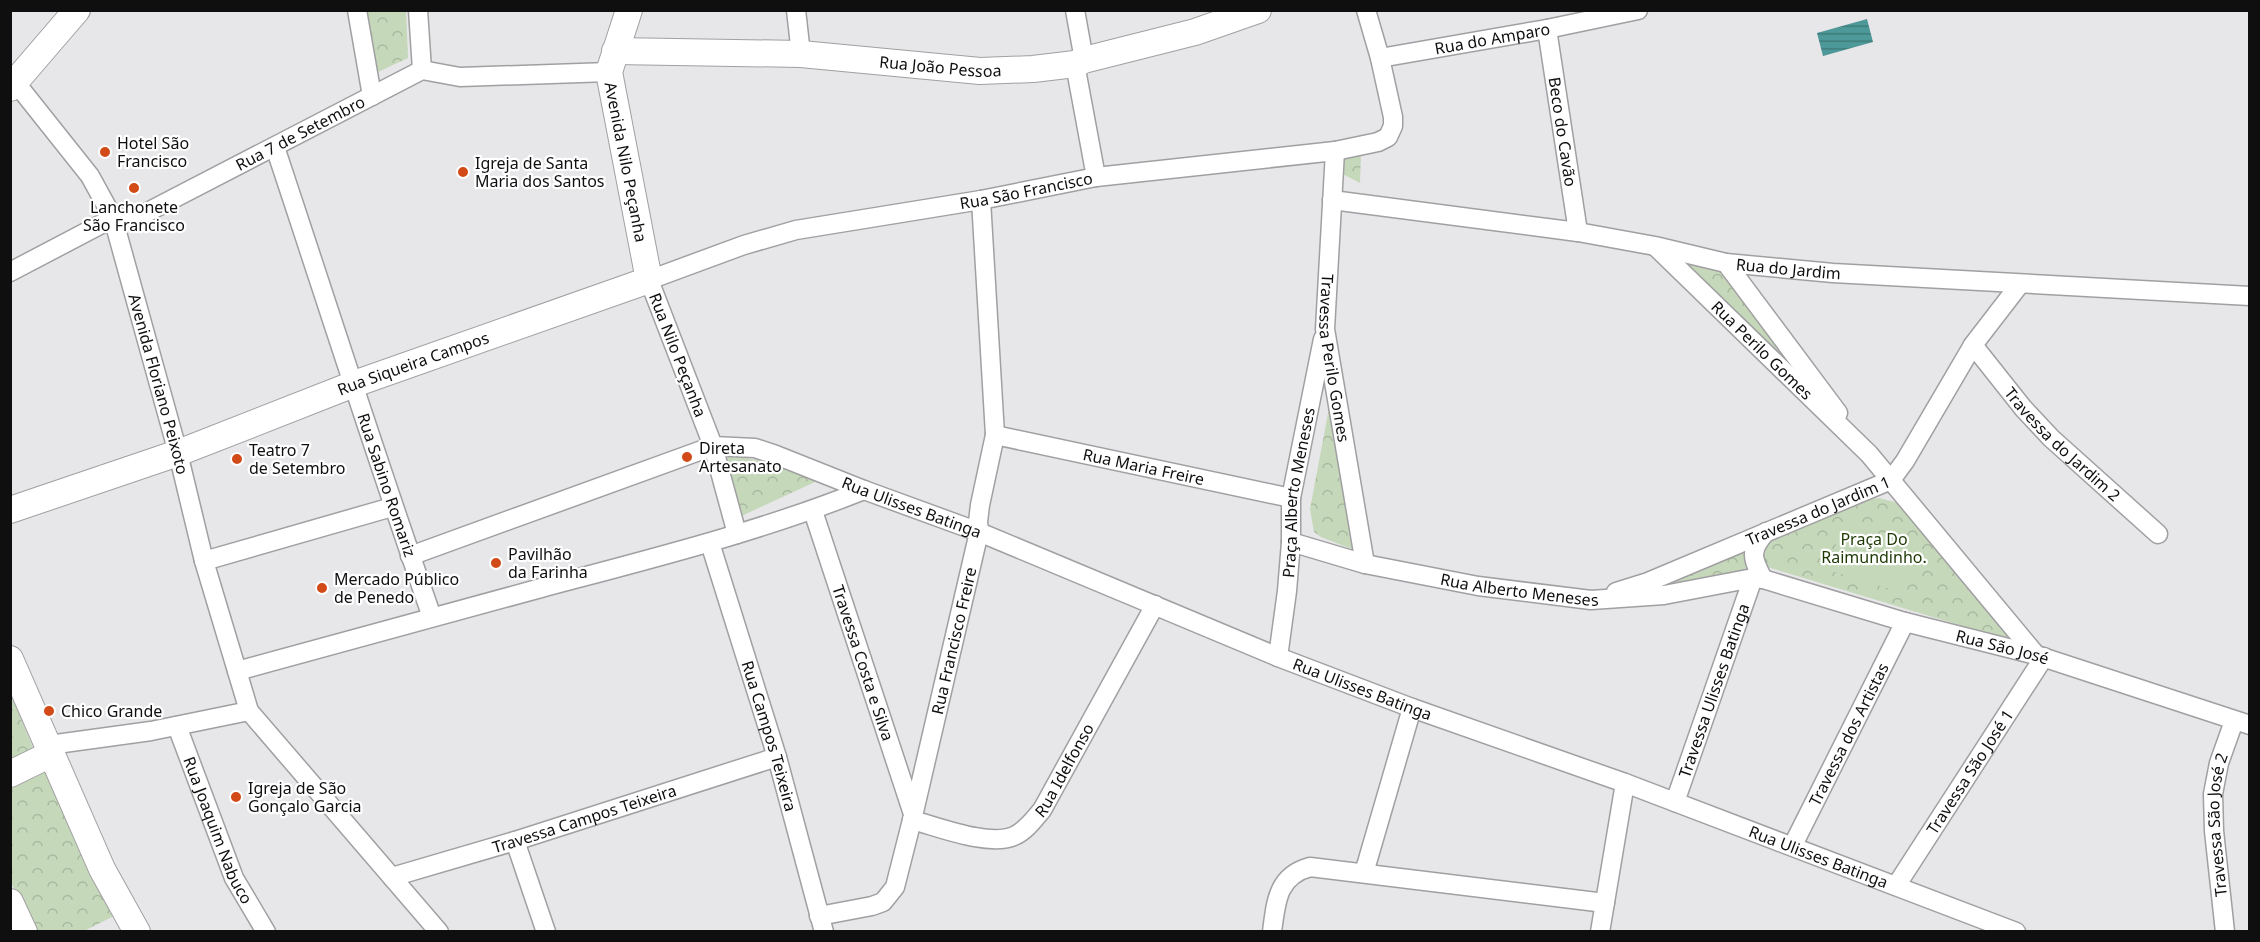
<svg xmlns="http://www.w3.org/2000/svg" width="2260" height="942" font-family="'Noto Sans',sans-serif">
<defs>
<pattern id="park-crowns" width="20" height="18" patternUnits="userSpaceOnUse" patternTransform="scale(1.5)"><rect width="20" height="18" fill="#c5d9ba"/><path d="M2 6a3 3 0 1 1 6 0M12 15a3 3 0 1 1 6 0" fill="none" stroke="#a8b99f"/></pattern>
<pattern id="water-rules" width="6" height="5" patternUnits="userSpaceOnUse" patternTransform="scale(1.5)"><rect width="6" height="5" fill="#4d9999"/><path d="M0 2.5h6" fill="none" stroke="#3e7b7b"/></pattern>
</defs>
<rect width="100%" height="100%" fill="#e7e6e9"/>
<path fill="url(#park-crowns)" d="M365,11H406L408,58L378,72Z
M1361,152L1360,183L1337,171L1345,153Z
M1671,259L1724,269L1840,420Z
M1336,371L1362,553L1321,537L1314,532L1310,509Z
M717,454L766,461L817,481L735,519Z
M1879,498L1898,503L2025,645L1764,566L1760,553L1768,543L1858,501Z
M1743,549L1746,551L1750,570L1616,595Z
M10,692L33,748L11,759L10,758Z
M43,765L114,916L84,931H33L11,882L10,778Z"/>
<path fill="#c5d9ba" d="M1842,526L1912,548L1900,592L1828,570Z"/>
<path fill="url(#water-rules)" d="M1867,19L1873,42L1823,56L1817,33Z"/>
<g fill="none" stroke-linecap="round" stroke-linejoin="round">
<g stroke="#a19fa2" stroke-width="21">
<g id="street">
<path d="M357,10L372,96"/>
<path d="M418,10L422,70"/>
<path d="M796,10L801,54"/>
<path d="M1075,10L1084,60"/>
<path id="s1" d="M1547,29L1578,232"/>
<path id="s2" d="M1380,58L1547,29L1638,10"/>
<path d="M1075,64L1096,177"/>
<path id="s3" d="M16,83L90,176L113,218L178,453L204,561L249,711L439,932"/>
<path id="s4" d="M275,147C327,303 377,461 432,617"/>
<path id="s5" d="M1335,151L1325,329L1365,564"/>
<path id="s6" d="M1332,200L1578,232L1655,246L1726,263L1833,273L2250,296"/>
<path id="s7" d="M1656,247L1869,454L2036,655"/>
<path d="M1726,263L1838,413"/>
<path id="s8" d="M10,272L113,218L138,217L422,70L460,77L609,72"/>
<path id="s9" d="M1973,345L2023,408L2051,438L2158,534"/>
<path id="s10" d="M995,435L1291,498"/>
<path id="s11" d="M813,511L913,814"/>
<path id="s12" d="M737,534L713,446L649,280L744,245L796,230L981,200L1096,177L1335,151L1378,142L1388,137L1393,126V117L1380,58L1366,10"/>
<path id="s13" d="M1291,542L1365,564L1478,586L1591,600L1664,595L1753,578L1763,579L1905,622L2036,655L2250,725"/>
<path id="s14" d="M710,543L777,757L824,932"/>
<path id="s15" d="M410,556L713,446L755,448L776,455L864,490L979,532L1278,657L1412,708L1625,783L2016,932"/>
<path d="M204,561L392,507"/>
<path d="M1763,579C1752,558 1749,551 1766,532"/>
<path id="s16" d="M1616,592L1648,582L1891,480L1905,461L1973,345L2020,284"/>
<path id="s17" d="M1278,657L1287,591L1291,542V498L1323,339"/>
<path d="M237,671C338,643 439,615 541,588C650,559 759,532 864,490"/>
<path id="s18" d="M177,726L234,878L266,932"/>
<path d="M49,745L151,731L249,711"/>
<path id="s19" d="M1675,802L1753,578"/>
<path id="s20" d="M912,820C939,827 989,847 1014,836C1026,831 1034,819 1042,810L1155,605"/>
<path d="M515,841L546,932"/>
<path id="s21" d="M1793,845L1905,622"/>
<path d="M1364,873L1412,708"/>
<path id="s22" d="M392,877L515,841L777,757"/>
<path id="s23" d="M1896,886L2044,657"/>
<path id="s24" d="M819,916L872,906L883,902L895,887L913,816L979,532L978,522L980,505L995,435L981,200"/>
<path d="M1272,932C1276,902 1277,876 1310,867L1605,903"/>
<path d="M1600,932L1625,783"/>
<path id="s25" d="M2225,932L2214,831L2213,794L2219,763L2234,721"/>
</g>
</g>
<g stroke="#a19fa2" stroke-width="28">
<g id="secondary">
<path id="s26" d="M615,51L801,54L980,71L1033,69L1075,64L1084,60L1195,32L1258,10"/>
<path d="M10,88L77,10"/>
<path id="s27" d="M10,510L178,453L354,384L649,280L609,72L629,10"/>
<path d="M10,659L102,869L137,932"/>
<path d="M10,774L51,754"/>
<path d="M10,902L24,932"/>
</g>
</g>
<use href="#street" stroke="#fff" stroke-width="18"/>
<use href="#secondary" stroke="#fff" stroke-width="26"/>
</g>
<g fill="#d14a17" stroke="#fff" stroke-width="2">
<circle cx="105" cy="152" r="6"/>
<circle cx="463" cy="172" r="6"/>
<circle cx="134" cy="188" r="6"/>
<circle cx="687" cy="457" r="6"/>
<circle cx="237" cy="459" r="6"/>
<circle cx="496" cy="563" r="6"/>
<circle cx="322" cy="588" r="6"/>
<circle cx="49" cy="711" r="6"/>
<circle cx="236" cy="797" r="6"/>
</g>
<g text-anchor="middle" stroke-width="4.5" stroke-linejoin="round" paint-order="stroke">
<g font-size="16" fill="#0f0f10" stroke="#fff">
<text dy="6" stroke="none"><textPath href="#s2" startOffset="114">Rua do Amparo</textPath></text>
<text dy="6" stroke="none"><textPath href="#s26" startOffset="326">Rua João Pessoa</textPath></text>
<text dy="6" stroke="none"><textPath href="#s1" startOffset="104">Beco do Cavão</textPath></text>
<text dy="6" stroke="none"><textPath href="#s8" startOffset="324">Rua 7 de Setembro</textPath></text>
<text transform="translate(626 162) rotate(79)" y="6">Avenida Nilo Peçanha</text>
<text dy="6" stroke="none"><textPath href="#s12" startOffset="658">Rua São Francisco</textPath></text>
<text dy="6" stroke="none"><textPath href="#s6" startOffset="462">Rua do Jardim</textPath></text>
<text dy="6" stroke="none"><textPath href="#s7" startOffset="148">Rua Perilo Gomes</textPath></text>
<text transform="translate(678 355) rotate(69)" y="6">Rua Nilo Peçanha</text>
<text dy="6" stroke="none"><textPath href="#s5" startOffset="208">Travessa Perilo Gomes</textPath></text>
<text dy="6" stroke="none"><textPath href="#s27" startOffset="429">Rua Siqueira Campos</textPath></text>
<text dy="6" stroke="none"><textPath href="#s3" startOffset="339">Avenida Floriano Peixoto</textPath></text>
<text dy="6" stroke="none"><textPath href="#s9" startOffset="134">Travessa do Jardim 2</textPath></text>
<text dy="6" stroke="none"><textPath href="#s10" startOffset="152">Rua Maria Freire</textPath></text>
<text dy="6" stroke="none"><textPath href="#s4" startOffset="356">Rua Sabino Romariz</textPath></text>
<text dy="6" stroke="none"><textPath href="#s17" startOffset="166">Praça Alberto Meneses</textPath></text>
<text dy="6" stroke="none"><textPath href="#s15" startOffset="532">Rua Ulisses Batinga</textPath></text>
<text dy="6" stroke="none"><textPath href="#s16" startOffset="218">Travessa do Jardim 1</textPath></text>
<text dy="6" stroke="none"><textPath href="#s13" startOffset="234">Rua Alberto Meneses</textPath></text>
<text dy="6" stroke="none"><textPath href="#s24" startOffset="338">Rua Francisco Freire</textPath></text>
<text dy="6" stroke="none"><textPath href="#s13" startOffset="729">Rua São José</textPath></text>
<text dy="6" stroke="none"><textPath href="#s11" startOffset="160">Travessa Costa e Silva</textPath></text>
<text dy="6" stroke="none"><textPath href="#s15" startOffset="1018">Rua Ulisses Batinga</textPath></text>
<text dy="6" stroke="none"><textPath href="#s19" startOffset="118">Travessa Ulisses Batinga</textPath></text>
<text dy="6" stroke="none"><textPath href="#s21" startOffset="124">Travessa dos Artistas</textPath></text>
<text dy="6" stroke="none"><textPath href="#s14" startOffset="202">Rua Campos Teixeira</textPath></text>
<text dy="6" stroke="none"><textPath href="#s20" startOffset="189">Rua Idelfonso</textPath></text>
<text dy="6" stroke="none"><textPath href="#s23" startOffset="136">Travessa São José 1</textPath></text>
<text dy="6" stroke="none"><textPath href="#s22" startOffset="201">Travessa Campos Teixeira</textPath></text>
<text dy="6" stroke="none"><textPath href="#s25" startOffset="108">Travessa São José 2</textPath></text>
<text dy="6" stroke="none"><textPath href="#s18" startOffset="112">Rua Joaquim Nabuco</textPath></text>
<text dy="6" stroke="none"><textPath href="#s15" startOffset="1504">Rua Ulisses Batinga</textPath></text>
</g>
<g font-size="16" fill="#0f0f10" stroke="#fff" text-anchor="start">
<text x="117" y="149">Hotel São<tspan x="117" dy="18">Francisco</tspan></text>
<text x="475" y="169">Igreja de Santa<tspan x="475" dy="18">Maria dos Santos</tspan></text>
<text x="134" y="213" text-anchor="middle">Lanchonete<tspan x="134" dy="18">São Francisco</tspan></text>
<text x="699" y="454">Direta<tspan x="699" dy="18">Artesanato</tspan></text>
<text x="249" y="456">Teatro 7<tspan x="249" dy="18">de Setembro</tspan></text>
<text x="508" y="560">Pavilhão<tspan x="508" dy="18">da Farinha</tspan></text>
<text x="334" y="585">Mercado Público<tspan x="334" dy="18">de Penedo</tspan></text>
<text x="61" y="717">Chico Grande</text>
<text x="248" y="794">Igreja de São<tspan x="248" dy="18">Gonçalo Garcia</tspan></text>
</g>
<g font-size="16" fill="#1d3904" stroke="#fff">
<text x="1874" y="545">Praça Do<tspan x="1874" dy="18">Raimundinho.</tspan></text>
</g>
</g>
<rect width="2260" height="942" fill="none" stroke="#0f0f10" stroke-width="24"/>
</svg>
